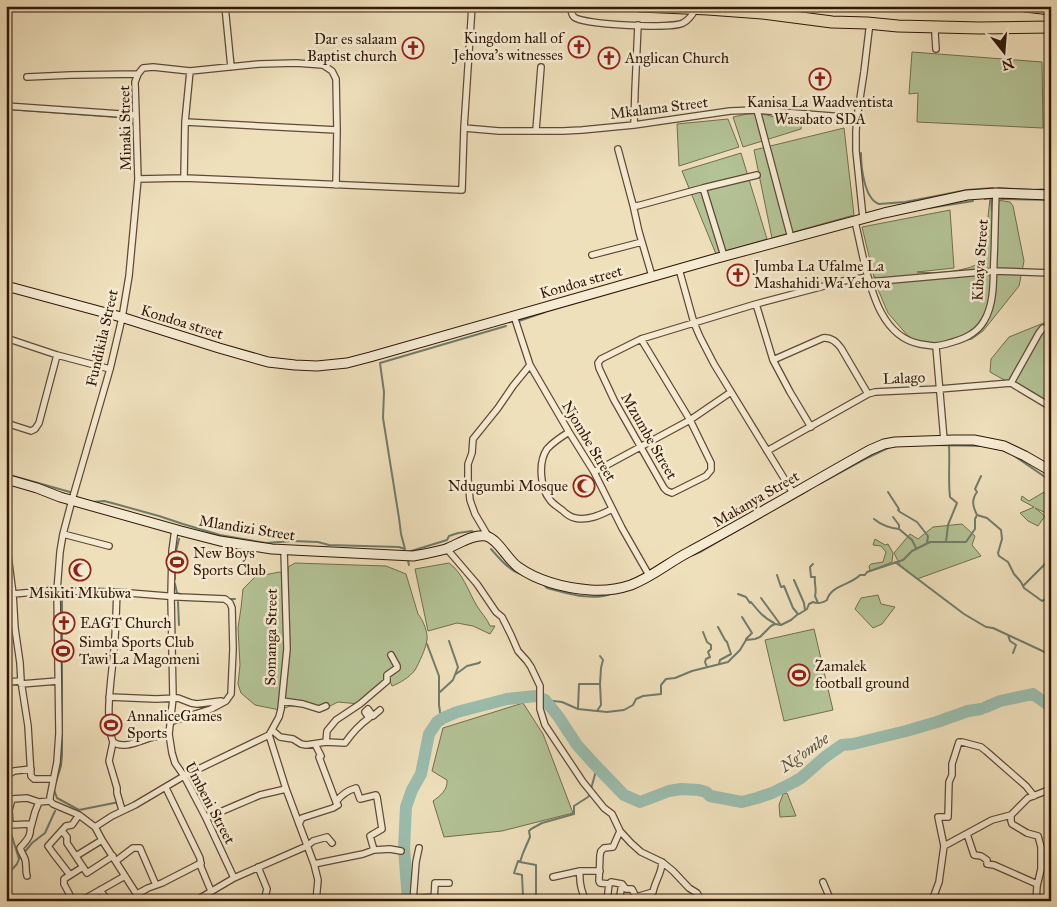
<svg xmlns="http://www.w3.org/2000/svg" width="1057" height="907" font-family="'IM FELL Great Primer',serif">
<rect width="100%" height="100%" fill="#efe0bc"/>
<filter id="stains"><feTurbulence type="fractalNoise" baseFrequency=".004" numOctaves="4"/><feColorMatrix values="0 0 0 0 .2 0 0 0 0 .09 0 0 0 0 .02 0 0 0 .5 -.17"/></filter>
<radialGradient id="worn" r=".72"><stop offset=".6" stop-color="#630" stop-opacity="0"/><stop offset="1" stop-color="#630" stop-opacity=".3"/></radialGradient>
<path fill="#b3c396" stroke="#726d4e" d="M912,52L1042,62L1043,128L917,122L918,93L909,94Z
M760,113L788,121H796L801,126V129L743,147L733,117L747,114Z
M728,119L739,147L679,166L677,124Z
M844,128L854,215L772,238L754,150Z
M741,153L767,239L716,254L682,171Z
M990,199L1010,202L1013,206L1024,261L1019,286L983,331L972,339L946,345H924L908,336L888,313L877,287L876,277H874L862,227L950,210L954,268L917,272C934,274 969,272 983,261Z
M1051,320V405H1049L990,372L991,359L1009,337Z
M1044,492C1050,502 1054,504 1046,513L1035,508L1045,516L1038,526L1028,521L1020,513L1034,507L1021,500L1022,496L1029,501Z
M962,524L975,536L972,545L981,556L917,579L900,565L894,553L910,534L918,539L933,527Z
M875,539L885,545L888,544L893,553L892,562L870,571L869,566L871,564L883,562L886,552L881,546L873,545Z
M295,563L386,566L406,574L418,614C423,620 428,632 427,640C426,648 419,663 415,670C410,677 400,683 392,686L389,679L360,704L338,702L326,708L290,706L280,710L255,705L241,693L238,684L240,665L238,628L241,608L243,589L255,577L279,572L288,574V567Z
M449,563C463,573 468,591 477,606C481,613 487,618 490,626H495L490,634L473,626L457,623L428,631L415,569Z
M878,595L881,604L895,607L882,624L873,628L855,609L861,598Z
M814,629L833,710L784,721L765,640Z
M523,703L543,734L573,813L502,831L444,837L433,801C440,796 448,790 447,780L432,771L443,728Z
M787,793L796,816L780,817L779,805L783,794Z"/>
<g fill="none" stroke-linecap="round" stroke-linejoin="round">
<path stroke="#707b6b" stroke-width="2" d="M6,109L132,118
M861,153C861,166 864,199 879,204L905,202L967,190L993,188
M998,188L1033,190L1051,189
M985,199L991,198L992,211
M1001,199L1051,200
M929,208L973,201
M519,321L545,312
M937,445L982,446
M1013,455L1045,477L1051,479
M6,474L70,492
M819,484L863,460L890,447
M888,492L899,509L898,510L900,512L917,522L928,536L927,543
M75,497L92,502L104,501L112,503L159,516L183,524L220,535L266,543L293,541L318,542L329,545L399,547L405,549
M977,515C973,507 971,500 977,492L975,489L981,476
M893,517L899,525V529L912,540L916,548
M874,519C880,524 890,528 899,529
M747,525L769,512
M946,542H966L975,529V519L977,515L987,518L1001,530L1002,539L998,553L999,556L1008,562L1014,574L1021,582L1024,588L1042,601L1046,599L1051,595
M443,546L452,542
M405,549L401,534L399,518L383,418L384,392L380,363L506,326
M491,549C500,559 510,572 524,575
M408,552L447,540L449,536L458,533L472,531L473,532
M693,555L702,551L743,527
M408,558V561L409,565
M895,562L964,614L986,627L993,628L1051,655
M175,564L176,551L179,539
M813,564L810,567L811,577H815C814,584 817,590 815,596L818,603
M777,575L781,587L784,586L793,608L798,614
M175,579V567
M794,580L804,603L805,610
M175,584L177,593L183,595
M543,584L547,588C567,593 592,602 613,593
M1024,585L1044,565L1048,560H1051
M738,594L746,597L750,603L751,602C759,612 763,617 774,623
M761,598L780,624
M227,599H235
M1046,599L1051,604
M178,602L179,625
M742,617L752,633L746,639V640
M718,627L725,640L727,642L731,654L720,660L719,664
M703,632L707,642L711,645V649L708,652L710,657L706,659L705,662L707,667
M1008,635L1010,641L1016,645L1013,653
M427,644L439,676V705L440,712L441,716L443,718
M456,674L467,666L479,663L480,662
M440,692L453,680L458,667L449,641
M56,697V720
M545,700L562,702L578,709L597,711L607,712L624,710L633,705L636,699L643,696L661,694V685L666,679L675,678L692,671L728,662L740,650L746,640L755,639L760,637L771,626L775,624L781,625L791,620L798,614H799L807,609L809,604L813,602C817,604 823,603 827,600C831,585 851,585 860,575H865L867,572L903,560L912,551L930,542H946L948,525L957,503L950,497C948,480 950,463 949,445
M578,708L579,684H600L601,668L603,660L600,656
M597,711L601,705L600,684
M55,785L61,766L62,755V593
M591,789L597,767
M54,790L57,798L79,810L119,802
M19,859L32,843L45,833L55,811
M520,862L536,865V901
M6,876L17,864L19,859L10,830
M529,901V899L524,898L523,897L522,875L514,873L518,861L520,862L523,853L530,837L529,831L531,829L542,823L574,814V806L588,797L590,794"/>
<path stroke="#9abdae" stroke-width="12" d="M986,707L1000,701L1033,694L1051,707
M408,901L404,848L406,807L412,790L421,774L429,734L437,722L443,718L457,712L507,699L536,696L545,700L558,716L577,745L597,767L624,795L640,802L669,791L681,789L699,790L706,792L710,796L742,802L757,798L772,793L794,782L801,778L825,757L842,745L853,744L906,731L937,722L968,711L981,709"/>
<g stroke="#604934" stroke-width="8">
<path id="street" d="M225,6L231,67
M572,6C571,10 571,14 574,17C583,25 673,29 683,23C689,20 693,14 696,8
M936,49L935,33L937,27
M27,77L71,75L138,74
M6,106L135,115
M757,110L791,238
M185,122L337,130
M634,125L635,91L638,25
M464,128L499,131H563L582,130L634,125L730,111L757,110L857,118
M536,130L541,67
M618,149L633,205L637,206L703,188L757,175
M184,178L185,122L190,71
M138,179L184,178L462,190L464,128L472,6
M703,188L724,256
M633,205L639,232L652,276
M863,218L856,151V131L857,118L864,72L869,30L871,23
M855,221C858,235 861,248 864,262C872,294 883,337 920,344C932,346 935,347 946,344C961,340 976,335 984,321C995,303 993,278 994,258C995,236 995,215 996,193
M592,255L642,242
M679,269L694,323L700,337L714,364L793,493
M869,282L993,271L1051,273
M756,304L773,360L790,392L811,427
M514,316L530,365L569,432L594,472L622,528L650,577
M6,338L57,355L110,369
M641,339L690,420L711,463V470L706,476L672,493L667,491L664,488L614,400L599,368L598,363L601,359L641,339L756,304L843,281L868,277
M936,347L944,440
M773,360L823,338C831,337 836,341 841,348L868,394
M1011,383L1039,333L1043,328H1051
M6,423L31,431L35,429L39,423L57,355
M569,432C561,437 553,442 547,449C538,462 540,488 550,500C553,504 558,507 562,510C566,514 570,517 575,518C588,521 601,515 612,509
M767,451L868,394L875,392L939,389L1011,383L1051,407
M594,472L690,420L731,392
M175,529L172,551L171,596L173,698L169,734L172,753L175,763L184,776L206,818L234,878
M63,534L109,546
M488,536L475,514L470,500L468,479V464L472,453L473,439L498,408L513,386L530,365
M6,540L13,594L15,628L20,663L21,681L28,726L31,776L34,779H53
M447,549L477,584L496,612L502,617L511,635L518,651L527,661L531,667L540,686V709L545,725L583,782L604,808L612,814L620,831L631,843L641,852L662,862L673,871L689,888L697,893L702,901
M57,591L117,592L179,597L225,599L230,603L232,608L233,649L231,694L226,701L211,709L170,722
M117,592C116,611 116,630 114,650C112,675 104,718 113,742C124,750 141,740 153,737C158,736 164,735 169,734
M13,594L57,590
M6,682L21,681
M21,684L58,681
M109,697L156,699L178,698L191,703L197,704L221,701
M282,701L303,704L319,709L326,706
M272,730L280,737L293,739L301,744L306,745L326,742L345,743C352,733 359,725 369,718L365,712L368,709L373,716L380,710
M269,735L286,789L314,864L318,880L316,901
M113,742L109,761L117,788V793L122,810
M326,742L327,731L336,720L360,704L387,681V675L397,668V666L391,655
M962,742L981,747L986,751L1026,786L1034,796
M315,744L321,756L319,757L336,802
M6,773H11L14,771L31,769
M166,788L200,858L201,867L211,891
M1011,815V821L1012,824L1027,833L1038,836L1041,847V869L1037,886L1036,901
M206,818L260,795L286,789
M299,824L302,818L333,808L338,805L336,802C341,795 349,790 356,788L360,799L376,795L377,797L382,829L370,836L374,850
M10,825L9,810L12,799L27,798L39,802L50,801
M31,827L35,812L39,802
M95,827L112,816L135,805L184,776L269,735L279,717L281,709L287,649L284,550
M6,830L10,825L30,824C32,836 27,840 20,848C21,852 24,856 25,859C27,865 25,870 27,876
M62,831L67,837V843L87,873L113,856
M967,834L974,855L981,856L987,860V864L994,865L1037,884
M944,846L992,820L1011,815L1028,798L1051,789
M76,856L102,840
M116,861L133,848H140L156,885
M314,864L363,854L374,850L390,849L401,851
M258,867L267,889L264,901
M580,871C579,882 581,891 586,901
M70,875L53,853L48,846L66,826L72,825L79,815
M553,877L580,871H600
M823,882L831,901
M609,884L611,882L622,884L626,889H632L636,897
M100,890L108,901
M137,894L148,888L162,883L201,863
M413,899L434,897
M73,901L64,884V879L83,867
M85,901L88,897L125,876
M141,901L102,840L95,827L79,815L53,804L50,801V797L57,762L59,733L57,591L60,552L63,534L72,500L110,369L122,318L129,276L138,179L135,82L138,74L143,68L153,67L190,71L259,64L296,63L323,65L332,71L336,79L337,130L336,185
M195,901L234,878L307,846L313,841L327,837L332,843
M413,901L416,862L419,848
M434,901L435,883H449
M607,901L609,884L600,883L599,881L600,855L601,851L604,848L613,847L620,831
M619,901L622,884
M633,901V899L636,897L653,892C655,881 662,873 662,862
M932,901L939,882L944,846L938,817H948L949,782L952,775V764L959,742"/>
</g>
<g stroke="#311706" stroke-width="11">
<path id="secondary" d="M6,286L121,317L219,348L268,362L295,365L317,366L347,363L370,357L714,259L884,213L967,195L996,193L1051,195
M6,479L37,488L60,497L181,531L220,541L272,549L413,556C424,554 435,552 446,549C459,544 472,534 486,536C498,539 507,559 518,567C538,581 566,588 590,590C603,591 619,589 631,585C652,577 668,563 687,553C749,520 809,484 870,450L884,444L895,442L953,440H974L1004,446L1025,456L1051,471"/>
</g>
<g stroke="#311706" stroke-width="13">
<path id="highway" d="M639,6L708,9L762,13L832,22L867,23L898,26L980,28L1051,27
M1025,6L1051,9"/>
</g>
<use href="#street" stroke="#f5ebd3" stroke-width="5.5"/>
<use href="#secondary" stroke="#f5ebd3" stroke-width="9"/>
<use href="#highway" stroke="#efe0bc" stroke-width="11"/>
</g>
<defs>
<g id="church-ring" transform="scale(1.125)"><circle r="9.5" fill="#f5ebd3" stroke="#8f2418" stroke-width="1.5"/><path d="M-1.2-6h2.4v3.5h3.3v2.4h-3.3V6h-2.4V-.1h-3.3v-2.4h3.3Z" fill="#8f2418"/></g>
<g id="mosque-ring" transform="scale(1.125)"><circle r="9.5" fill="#f5ebd3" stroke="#8f2418" stroke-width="1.5"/><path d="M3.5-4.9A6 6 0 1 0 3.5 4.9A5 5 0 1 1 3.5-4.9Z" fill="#8f2418"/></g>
<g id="stadium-ring" transform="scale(1.125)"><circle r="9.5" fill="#f5ebd3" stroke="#8f2418" stroke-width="1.5"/><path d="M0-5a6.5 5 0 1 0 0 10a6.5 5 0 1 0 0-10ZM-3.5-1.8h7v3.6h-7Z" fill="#8f2418"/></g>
</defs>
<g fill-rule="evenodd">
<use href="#church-ring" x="579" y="47"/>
<use href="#church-ring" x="413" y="48"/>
<use href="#church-ring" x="609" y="58"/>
<use href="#church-ring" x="820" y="79"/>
<use href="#church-ring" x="738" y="275"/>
<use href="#mosque-ring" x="584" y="486"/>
<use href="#stadium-ring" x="177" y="562"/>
<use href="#mosque-ring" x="80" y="570"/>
<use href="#church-ring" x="64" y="623"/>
<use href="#stadium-ring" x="63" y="651"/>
<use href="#stadium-ring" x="799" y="675"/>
<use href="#stadium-ring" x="111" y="725"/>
</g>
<g text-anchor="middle" stroke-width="5" stroke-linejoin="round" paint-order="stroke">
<g font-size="15" fill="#311706" stroke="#f5ebd3" text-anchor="start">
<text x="563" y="43" text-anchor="end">Kingdom hall of<tspan x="563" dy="17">Jehova's witnesses</tspan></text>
<text x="397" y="44" text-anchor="end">Dar es salaam<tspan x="397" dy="17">Baptist church</tspan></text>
<text x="625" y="63">Anglican Church</text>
<text x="820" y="107" text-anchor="middle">Kanisa La Waadventista<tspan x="820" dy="17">Wasabato SDA</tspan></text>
<text x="754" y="271">Jumba La Ufalme La<tspan x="754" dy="17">Mashahidi Wa Yehova</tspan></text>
<text x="568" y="491" text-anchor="end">Ndugumbi Mosque</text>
<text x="193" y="558">New Boys<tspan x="193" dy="17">Sports Club</tspan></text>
<text x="80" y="598" text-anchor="middle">Msikiti Mkubwa</text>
<text x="80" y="628">EAGT Church</text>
<text x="79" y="647">Simba Sports Club<tspan x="79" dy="17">Tawi La Magomeni</tspan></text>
<text x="815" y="671">Zamalek<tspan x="815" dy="17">football ground</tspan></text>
<text x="127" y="721">AnnaliceGames<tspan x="127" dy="17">Sports</tspan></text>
</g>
<g font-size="15" fill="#311706" stroke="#f5ebd3">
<text transform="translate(659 108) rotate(-7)" y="5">Mkalama Street</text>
<text transform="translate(125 128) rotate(-91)" y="5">Minaki Street</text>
<text transform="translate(980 260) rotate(-86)" y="5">Kibaya Street</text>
<text transform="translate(581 282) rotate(-16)" y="5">Kondoa street</text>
<text transform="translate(182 322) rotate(17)" y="5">Kondoa street</text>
<text transform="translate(102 338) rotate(-77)" y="5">Fundikila Street</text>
<text transform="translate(904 378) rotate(-2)" y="5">Lalago</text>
<text transform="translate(649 436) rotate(60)" y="5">Mzumbe Street</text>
<text transform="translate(589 441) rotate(59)" y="5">Njombe Street</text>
<text transform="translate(756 499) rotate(-30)" y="5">Makanya Street</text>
<text transform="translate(247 528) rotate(9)" y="5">Mlandizi Street</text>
<text transform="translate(271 637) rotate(-89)" y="5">Somanga Street</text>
<text transform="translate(210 803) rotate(62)" y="5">Umbeni Street</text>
</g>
<g font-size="16" font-style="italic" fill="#565141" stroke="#f5ebd3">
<text transform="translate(804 752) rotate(-35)" y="6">Ng'ombe</text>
</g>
</g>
<rect width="1057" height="907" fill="none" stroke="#efe0bc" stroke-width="25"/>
<rect x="8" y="8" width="1042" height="892" fill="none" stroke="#311706" stroke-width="2.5"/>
<rect x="12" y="12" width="1032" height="882" fill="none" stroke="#311706"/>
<g transform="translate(1004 52) rotate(163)" stroke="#f5ebd3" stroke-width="4" paint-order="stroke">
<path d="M0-4L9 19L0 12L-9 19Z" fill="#311706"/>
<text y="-8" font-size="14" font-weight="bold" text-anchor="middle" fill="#311706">N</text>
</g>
<rect width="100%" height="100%" filter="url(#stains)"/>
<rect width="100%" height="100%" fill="url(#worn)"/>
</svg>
